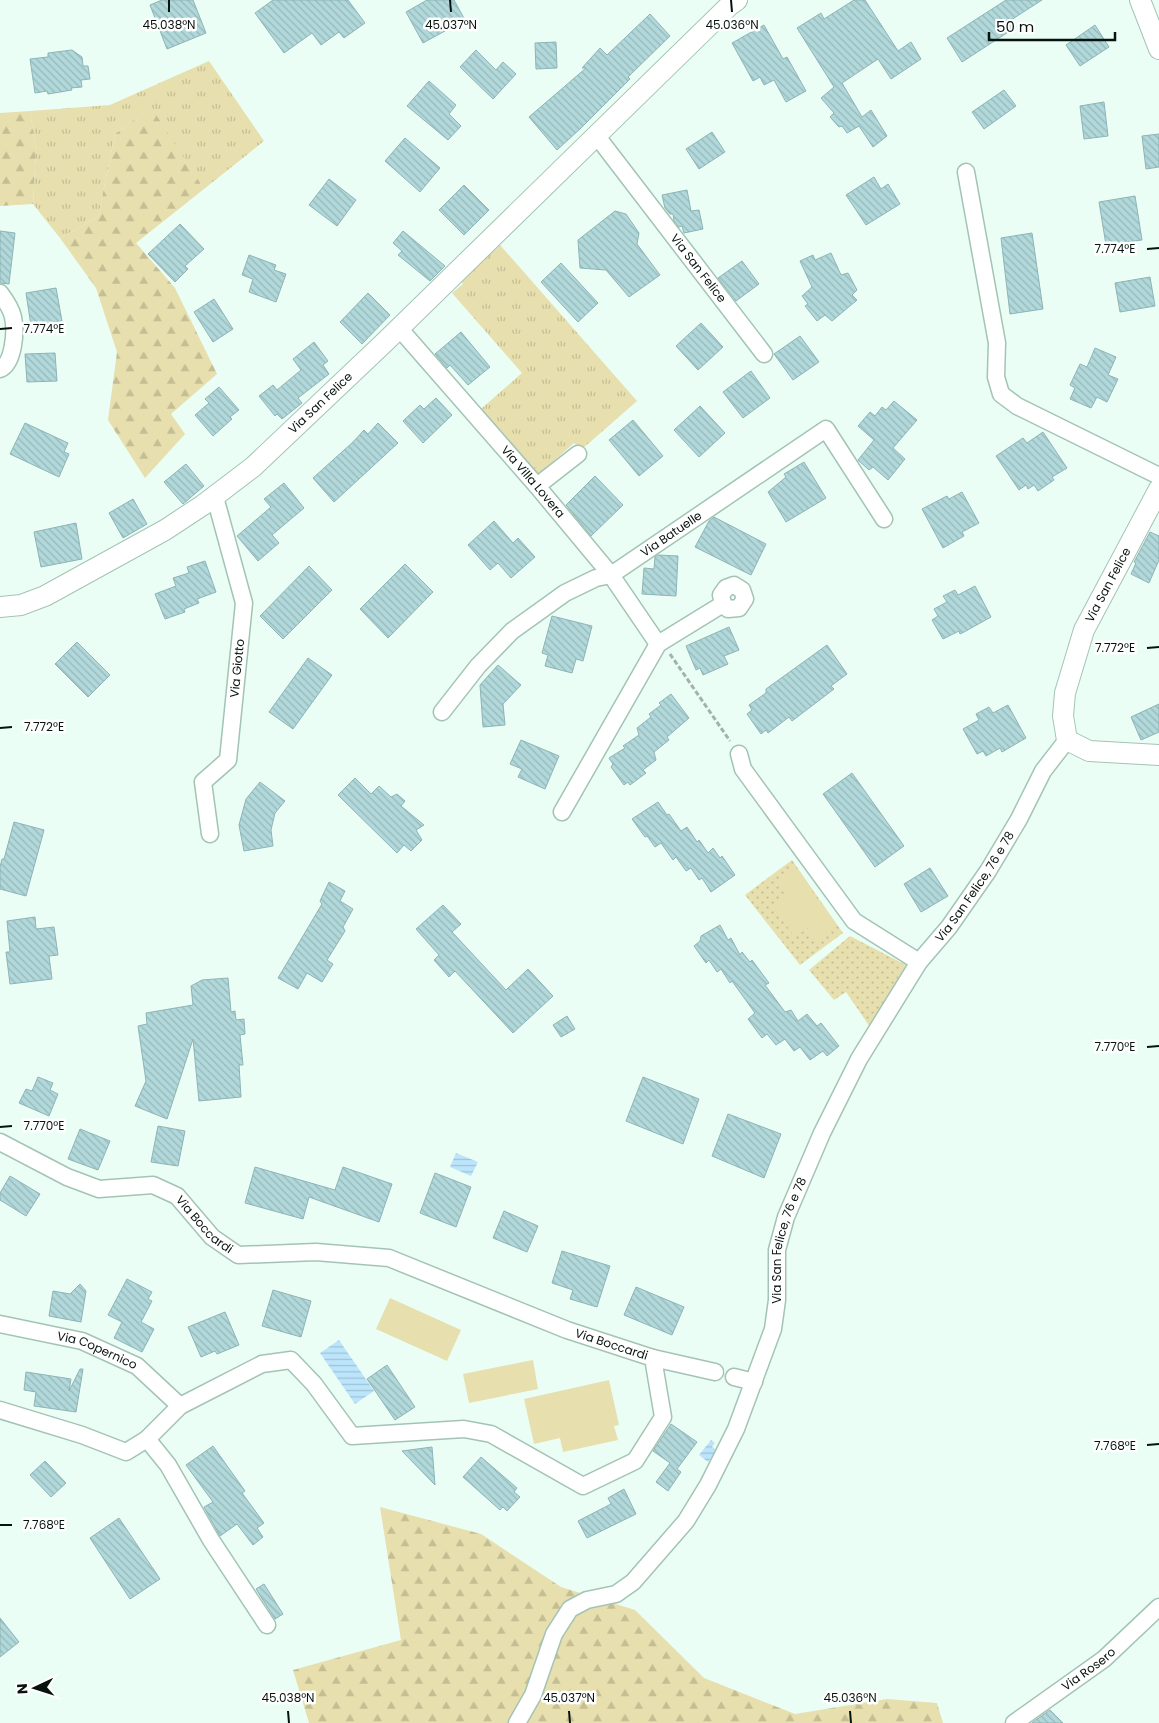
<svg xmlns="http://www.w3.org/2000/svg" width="1159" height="1723" font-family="Poppins,sans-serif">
<defs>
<pattern id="grass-tufts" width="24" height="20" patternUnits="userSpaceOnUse" patternTransform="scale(1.25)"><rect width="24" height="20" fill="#e7dfad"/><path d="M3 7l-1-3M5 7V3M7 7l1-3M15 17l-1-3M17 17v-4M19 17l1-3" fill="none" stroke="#c5be94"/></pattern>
<pattern id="forest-firs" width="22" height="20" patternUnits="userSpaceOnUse" patternTransform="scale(1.25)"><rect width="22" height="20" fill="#e7dfad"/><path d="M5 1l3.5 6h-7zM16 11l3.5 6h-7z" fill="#c5be94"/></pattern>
<pattern id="park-dots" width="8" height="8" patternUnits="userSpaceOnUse" patternTransform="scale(1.25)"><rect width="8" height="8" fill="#e7dfad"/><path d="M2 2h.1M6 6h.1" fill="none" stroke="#c5be94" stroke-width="1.8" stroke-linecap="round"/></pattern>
<pattern id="water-rules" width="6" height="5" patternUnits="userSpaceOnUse" patternTransform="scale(1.25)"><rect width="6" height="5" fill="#bce4fb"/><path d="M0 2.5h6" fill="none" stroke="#a0c3d6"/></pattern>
<pattern id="building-back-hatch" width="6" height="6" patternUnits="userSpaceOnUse" patternTransform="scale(1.25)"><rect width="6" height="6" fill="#b1d8da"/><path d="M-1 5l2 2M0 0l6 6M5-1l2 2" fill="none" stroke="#97b8ba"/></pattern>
</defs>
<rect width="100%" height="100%" fill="#eafef5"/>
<path fill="url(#grass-tufts)" d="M209,61L264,141L204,189L150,108L115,134L98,217L60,238L33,204L36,150L30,111L110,105Z
M500,245L637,401L581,450L574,443L538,475L481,409L522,373L452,293L463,284L460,281Z"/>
<path fill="url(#forest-firs)" d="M151,107L204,189L136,243L175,288L217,374L171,414L185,434L145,478L108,420L117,352L96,288L60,238L98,217L115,134Z
M30,111L36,150L33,204L0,206V113Z
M380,1507L481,1534L561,1587L635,1610L704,1678L795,1714L887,1699L937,1703L943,1723H309L293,1670L401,1640Z"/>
<path fill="url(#park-dots)" d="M792,860L843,933L800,965L745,895Z
M850,936L906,965L870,1027L846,992L834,1000L809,970Z"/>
<path fill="#e7dfad" d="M796,869L836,925L817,940L808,928L795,937L773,907L787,897L777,882Z
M390,1298L461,1330L447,1361L376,1329Z
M533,1360L538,1389L469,1403L463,1374Z
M609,1380L619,1425L614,1426L618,1440L563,1452L560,1438L534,1444L524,1399Z"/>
<path fill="url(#water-rules)" d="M456,1153L478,1162L471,1176L450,1167Z
M339,1340L374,1391L355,1404L320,1353Z
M711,1440L715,1443L712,1447L717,1450L708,1462L699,1455Z"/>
<path fill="url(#building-back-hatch)" stroke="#8eb4b6" d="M162,0H193L206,33L167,49L150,5Z
M273,0H348L365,23L344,38L339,32L321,45L312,33L284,53L255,13Z
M427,0H454L465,20L423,43L406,12Z
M854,0H865L898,51L911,42L921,59L891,79L878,59L842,83L862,117L871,110L887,136L873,147L859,126L847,133L842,126L839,127L830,117L834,113L821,98L834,87L797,28L821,13L824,19Z
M1006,0H1042L1011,20L1016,27L962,62L947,38Z
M650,14L670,36L628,77L630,79L580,129L557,150L529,117L586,68H582L600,48L607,55Z
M764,25L783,59L787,57L806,91L786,102L774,80L764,85L760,77L753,81L732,43Z
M1095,25L1109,47L1080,66L1066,45Z
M556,42L557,68L536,69L535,43Z
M72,50L82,57L83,66H88L90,79L81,80L82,87L71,88L72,90L48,94L47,91L35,93L30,59L48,57V53Z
M476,50L496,70L503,62L516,74L493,99L460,67Z
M429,81L456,105L449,114L461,126L448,140L407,106Z
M1004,90L1016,106L984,129L972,112Z
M1104,102L1108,136L1084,139L1080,106Z
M712,132L725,152L699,169L686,149Z
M1159,134V167L1146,169L1142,136Z
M405,138L440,168L420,192L385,161Z
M874,177L881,189L888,184L900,204L866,225L846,195Z
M329,179L356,200L337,226L309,205Z
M464,185L489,210L464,235L439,210Z
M687,190L691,211L699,210L703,229L684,233L682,226L679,227L674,221L673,214H670L665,208L662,195Z
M1135,196L1142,240L1106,245L1099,202Z
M615,211L626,214L639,233L637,244L660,275L629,297L606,270L580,268L578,240Z
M180,224L204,249L185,266L188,269L175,282L148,254Z
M0,231L15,233L9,284L0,283Z
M403,231L445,266L430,281L398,255L402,251L393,243Z
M1032,233L1043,309L1010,314L1001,238Z
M831,253L841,275L848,273L857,290L852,295L857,300L832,321L825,315L817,321L805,306L808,304L802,296L812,287L800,261L813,255L815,260Z
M249,255L276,265L274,270L286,274L276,302L249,292L253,279L242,275Z
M742,261L759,284L736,301L718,278Z
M561,263L598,303L578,322L541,282Z
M1150,277L1155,306L1120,312L1115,283Z
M56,288L62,321L31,326L26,293Z
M368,293L390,315L362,344L340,322Z
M214,299L233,329L213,342L194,312Z
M701,323L723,347L698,370L676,346Z
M461,332L490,367L468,385L450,365L447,368L435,354Z
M800,336L819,362L793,380L774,354Z
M314,342L328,361L323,365L329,374L298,398L302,403L282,419L277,414L275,416L259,396L273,385L277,390L301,370L293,359Z
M1095,348L1116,357L1108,375L1118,379L1107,402L1097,397L1091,408L1070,399L1075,388L1070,385L1080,364L1087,367Z
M55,353L57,381L27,382L25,354Z
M751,371L770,398L743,418L723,392Z
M219,387L239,410L230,417L232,419L213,436L195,415L209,403L205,399Z
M436,398L452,415L423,443L403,421L420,405L424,409Z
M894,401L917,420L893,448L905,459L888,480L873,467L869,470L858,460L874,440L858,426L870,412L875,416L882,407L886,410Z
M700,406L725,433L699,457L674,430Z
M633,420L663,456L639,476L609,440Z
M25,423L68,443L64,452L69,454L59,477L10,454Z
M378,423L398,443L334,502L313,478L353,442L364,430L368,434Z
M1043,432L1067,468L1052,477L1054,480L1038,491L1034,485L1028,489L1026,485L1019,490L996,456L1023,438L1027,443Z
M804,462L826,498L786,522L768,492L786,477L784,474Z
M186,464L204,486L183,504L164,482Z
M595,476L623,505L591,536L566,505Z
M284,483L304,508L272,535L279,543L258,561L237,536L271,507L264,499Z
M962,492L979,523L962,532L964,536L943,548L922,509L947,496L949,499Z
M133,499L147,524L123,538L109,513Z
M714,517L766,544L751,575L695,547L709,521Z
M494,521L513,543L518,538L535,557L511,578L498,563L490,570L468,545Z
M76,523L82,559L41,567L34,532Z
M1150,532L1159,536V560L1149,583L1131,574L1136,563L1134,562Z
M658,555L678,556L676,596L642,594L644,568L654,569L655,557Z
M205,561L216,592L197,599L199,603L184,609L185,612L165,619L155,594L176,586L173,578L189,573L187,567Z
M405,564L433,592L388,638L360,609Z
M309,566L332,590L283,639L260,616Z
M975,586L991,617L964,632L960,634L959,631L943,639L932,620L938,616L934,609L947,602L943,596L955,590L958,595Z
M552,616L592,626L583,661L576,659L572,673L545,666L548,655L542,653Z
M729,627L739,650L724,656L728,664L703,675L700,668L696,670L686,646Z
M77,642L110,675L88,697L55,664Z
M827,645L847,674L831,686L834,689L792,721L789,717L768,733L766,730L761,734L747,714L752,710L749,705L766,693V689Z
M308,658L332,675L293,729L269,712Z
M498,665L521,685L503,704L505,725L483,727L480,685Z
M671,694L689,718L667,737L669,740L654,752L656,760L643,770L646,773L630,785L628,782L624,785L611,767L613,764L609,758L625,748L623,746L639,735L637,728L651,717L649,714L661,705L659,703Z
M1159,704V732L1141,740L1131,717Z
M1008,705L1026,738L1002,752L1000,748L986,756L983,751L977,754L963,729L979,720L976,714L989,707L993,713Z
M521,740L559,756L545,789L518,777L522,769L510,764Z
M852,773L904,846L875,867L823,794Z
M355,778L371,794L379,786L391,797L397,794L405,801L401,806L424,825L416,830L422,840L411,851L404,845L397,853L338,795Z
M260,782L285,801L275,813L271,830L273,846L244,851L239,825L246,799Z
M658,802L667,815L669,814L681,831L687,827L697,842L699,840L708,853L713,848L720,858L722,856L735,875L711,892L702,878L699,880L691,868L686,871L676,857L673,860L661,843L655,847L647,836L645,837L632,819Z
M14,822L44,830L26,896L0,889V867L2,859H4Z
M930,868L948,896L921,912L904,884Z
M329,882L345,891L340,901L353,909L343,927L345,931L327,960L333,964L322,982L307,973L298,989L278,978L322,904L320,901Z
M443,905L461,924L452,932L506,990L528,969L553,996L513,1033L455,971L449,977L434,960L439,955L416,929Z
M35,917L36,929L54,927L58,955L49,956L52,979L10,984L6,952H10L7,921Z
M720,925L728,940L731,938L740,955L742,952L750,962L752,960L769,983L765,985L785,1012L791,1010L798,1021L807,1014L817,1026L821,1023L839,1046L827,1056L823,1051L810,1060L800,1047L794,1051L785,1039L776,1045L767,1034L762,1038L748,1019L755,1013L732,981L730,983L721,969L717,972L709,960L706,963L694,946L700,941L701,936Z
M228,978L231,1012L235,1011L236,1020L244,1019L245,1034L240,1035L243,1065H239L241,1097L199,1101L193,1039L167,1119L135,1106L146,1081L138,1026L147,1024L146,1013L193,1005L191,986L202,980Z
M567,1016L575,1029L561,1037L553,1025Z
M38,1077L53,1083L50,1090L58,1094L49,1116L19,1103L26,1089L32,1091Z
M643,1077L699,1099L683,1144L626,1121Z
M728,1114L781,1134L764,1178L712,1156Z
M158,1126L185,1131L178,1166L151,1162Z
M80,1129L110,1141L98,1170L68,1159Z
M255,1167L335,1190L343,1167L392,1184L379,1222L309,1197L303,1219L245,1203Z
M435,1173L471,1187L456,1227L420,1213Z
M10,1176L40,1194L26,1216L0,1200V1193Z
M504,1211L538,1226L527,1252L493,1238Z
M562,1251L610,1266L597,1307L570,1299L573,1290L552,1283Z
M127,1279L152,1292L148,1299L152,1301L141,1322L154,1329L142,1352L114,1338L122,1322L108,1315Z
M80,1284L86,1291L81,1322L49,1316L53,1291L70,1294Z
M636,1287L684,1307L672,1335L624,1315Z
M273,1290L311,1301L301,1337L262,1326Z
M225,1312L239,1345L217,1354L215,1351L201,1357L188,1327Z
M387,1365L415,1407L395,1420L367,1379Z
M80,1369H83L76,1412L34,1406L36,1392L24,1390L26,1372L71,1379L69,1391Z
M671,1424L697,1442L677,1469L681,1472L668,1491L656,1482L670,1463L653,1451Z
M213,1446L245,1491L242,1493L264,1523L257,1528L263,1537L253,1545L237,1524L220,1536L204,1507L213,1502L186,1465Z
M432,1447L435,1485L402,1451Z
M481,1457L517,1488L514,1492L520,1497L507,1511L503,1507L500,1510L463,1477Z
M45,1461L66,1483L51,1497L30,1475Z
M624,1489L636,1514L587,1538L578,1521L611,1504L608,1498Z
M119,1518L160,1579L130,1599L90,1538Z
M264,1584L283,1614L275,1619L256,1589Z
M0,1618L19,1642L0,1657Z
M1050,1710L1063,1723H1032L1033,1722Z"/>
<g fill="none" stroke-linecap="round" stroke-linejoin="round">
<g stroke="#a3c4b5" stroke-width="19">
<g id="minor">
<path id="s1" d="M596,135L764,354"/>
<path d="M966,172L997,343L996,377L1001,394L1017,406L1159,476"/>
<path d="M0,293C6,301 11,308 13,317C16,331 14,363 0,369"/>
<path id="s2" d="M399,328L537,486L611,575L658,644"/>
<path d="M537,486L578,454"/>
<path id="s3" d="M442,712L478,666L512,631L565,593L596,578L611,575L826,429L884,519"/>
<path d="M739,754L743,769L854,921L919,962"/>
<path d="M562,812L658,644L723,604L721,595L726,588L734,585L742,590L745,599L739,608L728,609L723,604"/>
<path id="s4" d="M210,834L203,782L228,760L244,603L215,497"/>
<path id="s5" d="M0,1142L67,1177L99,1189L153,1185L177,1196L212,1237L238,1255L316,1252L389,1258L567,1330L653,1358L663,1417L635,1461L583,1486L491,1434L464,1429L352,1436L314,1384L291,1360L262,1364L180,1406L147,1439L126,1452L82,1435L0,1410"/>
<path id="s6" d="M0,1324L82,1341L137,1366L180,1406"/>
<path d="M653,1358L715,1372"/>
<path d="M734,1377L754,1382"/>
<path d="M147,1439L168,1465L211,1540L267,1625"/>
<path id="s7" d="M517,1723L533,1695L554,1634L570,1609L587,1600L616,1594L633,1582L686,1521L708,1485L736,1429L773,1329L777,1300V1250L786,1217L822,1133L859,1059L919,962L949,927L988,871L1019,819L1043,771L1067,740"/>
<path id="s8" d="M1014,1723L1104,1659L1159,1607"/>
</g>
</g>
<g stroke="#a3c4b5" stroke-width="22">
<g id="tertiary">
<path d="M1140,0L1159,49"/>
<path d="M1159,489L1084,630L1065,693L1063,716L1067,740L1089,751L1159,755"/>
<path id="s9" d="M0,607L21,605L45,596L165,530L203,505L253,467L387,340L730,5L737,0"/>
</g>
</g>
<path stroke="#a2b3ac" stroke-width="3" stroke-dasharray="5 2.5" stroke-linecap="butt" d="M670,654L730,741"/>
<use href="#minor" stroke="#fff" stroke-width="16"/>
<use href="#tertiary" stroke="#fff" stroke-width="20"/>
</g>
<path fill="none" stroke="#07130e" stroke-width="2" d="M169,0V12M450,0L451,12M731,0L732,12M1147,249L1159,248M0,329L12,328M1147,648L1159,647M0,728L12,727M1147,1047L1159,1046M0,1127L12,1126M1147,1445L1159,1444M0,1525H12M288,1711L289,1723M569,1711L570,1723M850,1711L851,1723"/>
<g text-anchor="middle" stroke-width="5" stroke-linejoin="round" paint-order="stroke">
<g font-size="12" fill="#07130e" stroke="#fff">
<text dy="4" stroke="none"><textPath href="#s1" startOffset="168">Via San Felice</textPath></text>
<text dy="4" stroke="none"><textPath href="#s9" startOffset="385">Via San Felice</textPath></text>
<text dy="4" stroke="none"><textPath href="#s2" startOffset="204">Via Villa Lovera</textPath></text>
<text dy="4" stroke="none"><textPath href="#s3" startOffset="295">Via Batuelle</textPath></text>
<text transform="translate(1108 585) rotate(-62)" y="4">Via San Felice</text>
<text dy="4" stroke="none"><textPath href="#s4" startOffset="178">Via Giotto</textPath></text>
<text dy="4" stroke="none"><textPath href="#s7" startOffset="984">Via San Felice, 76 e 78</textPath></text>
<text dy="4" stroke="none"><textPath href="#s5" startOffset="230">Via Boccardi</textPath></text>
<text dy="4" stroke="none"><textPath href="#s7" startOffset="579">Via San Felice, 76 e 78</textPath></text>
<text dy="4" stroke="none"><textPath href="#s5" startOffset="666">Via Boccardi</textPath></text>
<text dy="4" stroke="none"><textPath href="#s6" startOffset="101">Via Copernico</textPath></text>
<text dy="4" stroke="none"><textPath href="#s8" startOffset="92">Via Rosero</textPath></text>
</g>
</g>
<g font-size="12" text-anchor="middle" fill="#07130e" stroke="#fff" stroke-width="5" stroke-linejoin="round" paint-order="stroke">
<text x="169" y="29">45.038°N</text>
<text x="451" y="29">45.037°N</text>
<text x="732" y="29">45.036°N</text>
<text x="1115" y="253">7.774°E</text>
<text x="44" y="333">7.774°E</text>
<text x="1115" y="652">7.772°E</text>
<text x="44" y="731">7.772°E</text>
<text x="1115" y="1051">7.770°E</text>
<text x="44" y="1130">7.770°E</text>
<text x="1115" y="1450">7.768°E</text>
<text x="44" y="1529">7.768°E</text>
<text x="288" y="1702">45.038°N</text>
<text x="569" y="1702">45.037°N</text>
<text x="850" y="1702">45.036°N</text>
</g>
<g transform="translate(35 1688) rotate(266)" stroke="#ffffff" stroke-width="4" paint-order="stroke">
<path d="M0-4L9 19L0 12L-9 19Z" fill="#07130e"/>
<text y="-8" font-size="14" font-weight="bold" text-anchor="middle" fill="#07130e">N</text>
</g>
<path d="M989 32v8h126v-8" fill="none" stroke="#07130e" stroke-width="2.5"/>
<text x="996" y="32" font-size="15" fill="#07130e" stroke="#ffffff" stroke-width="4" paint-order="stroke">50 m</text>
</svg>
